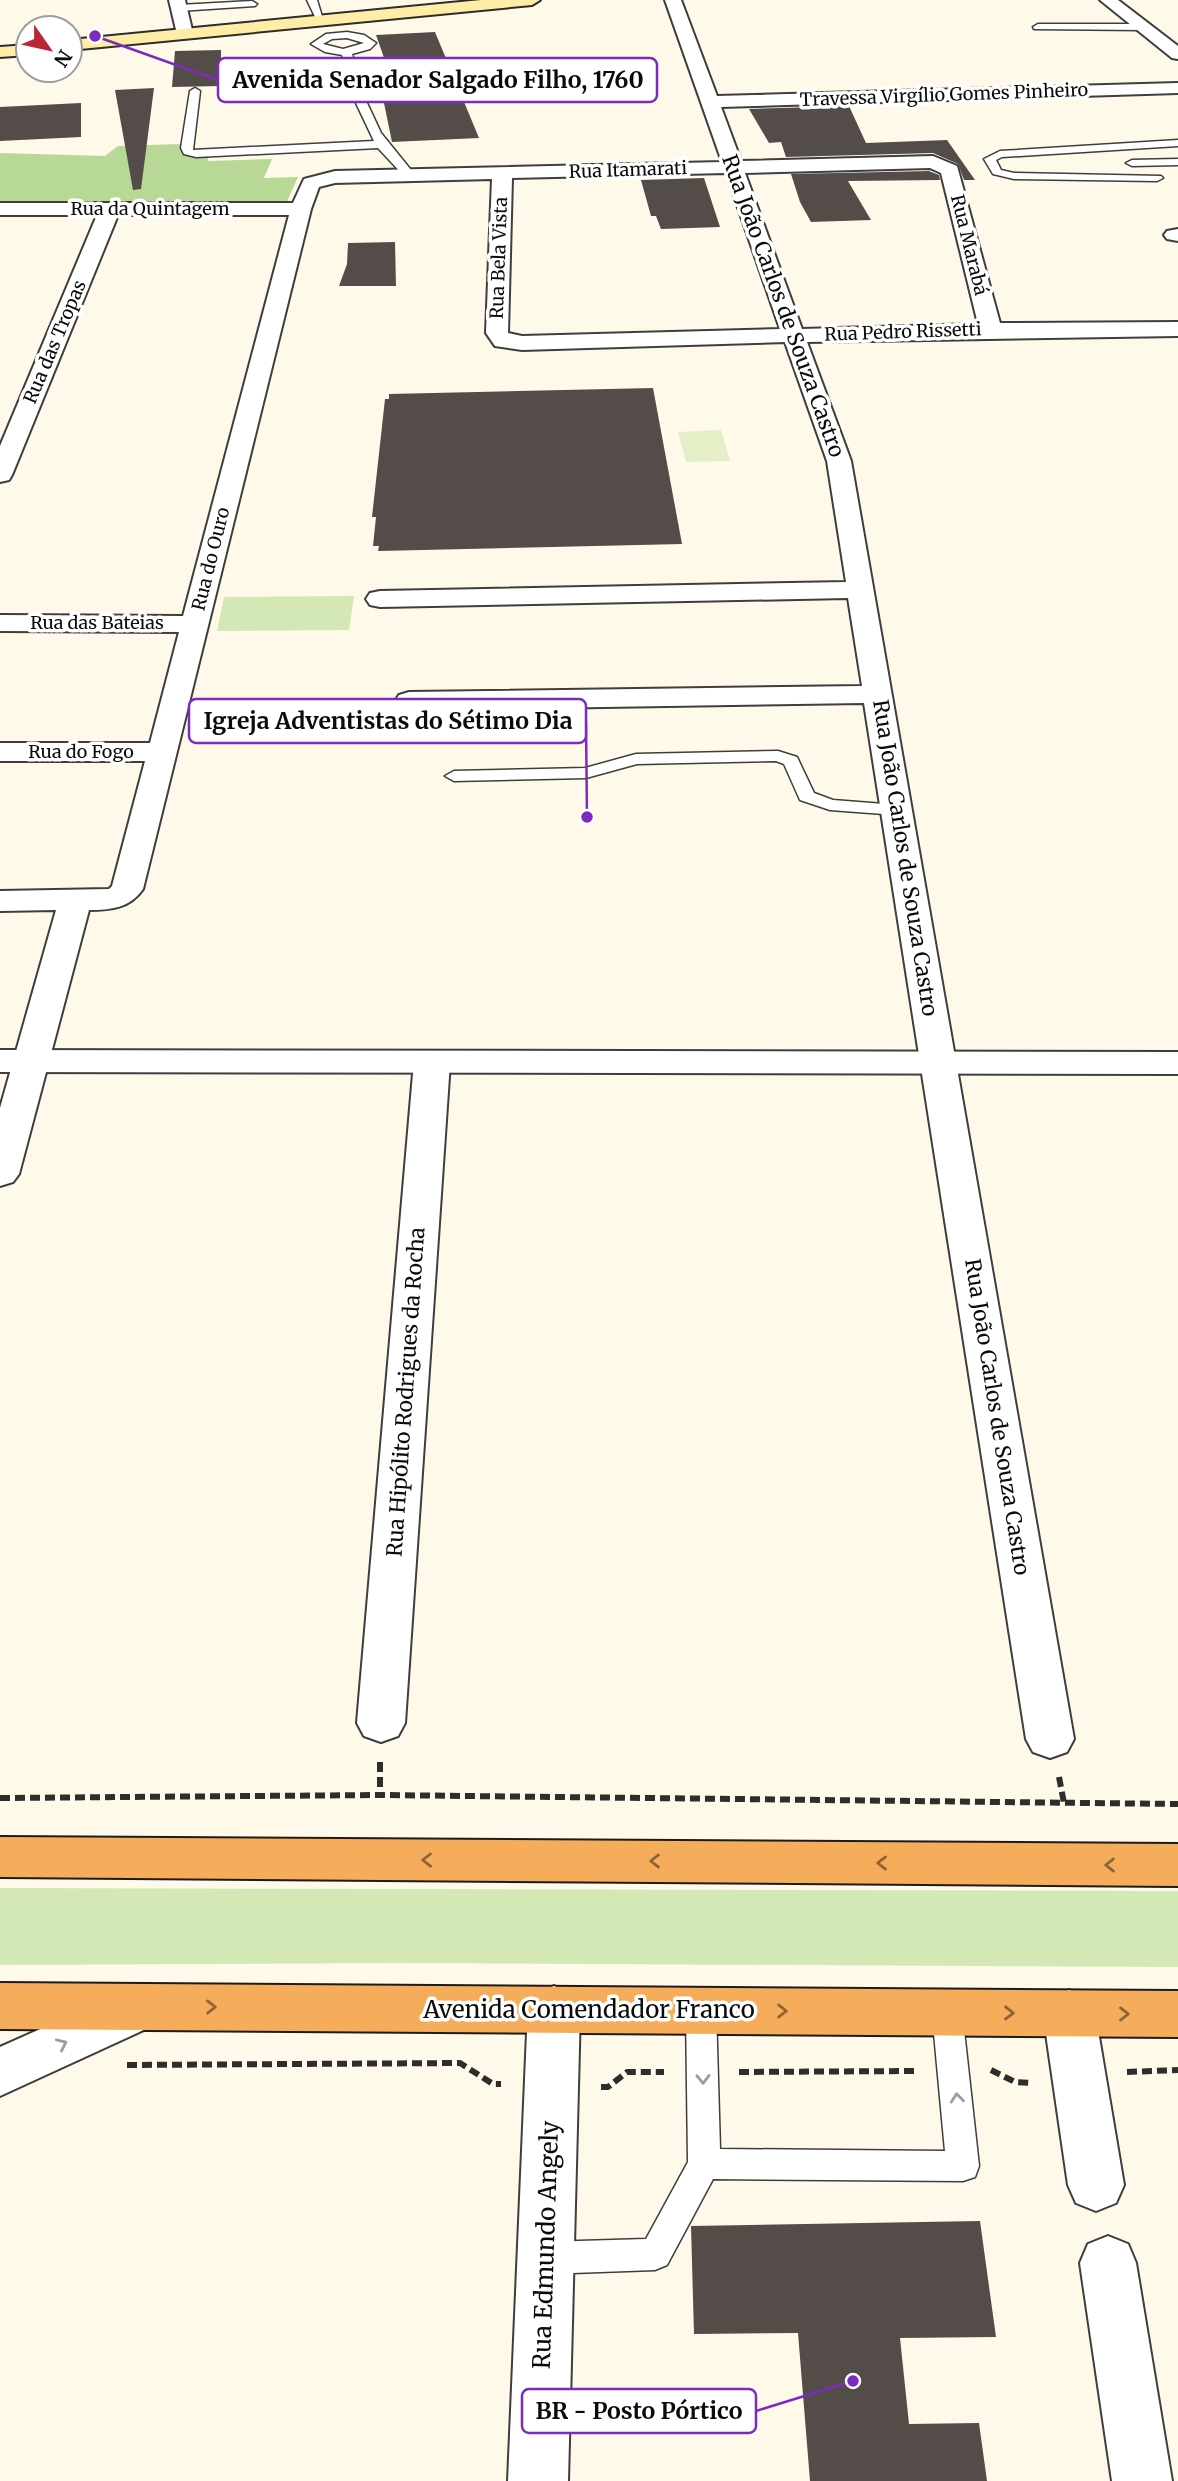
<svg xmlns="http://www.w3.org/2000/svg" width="1178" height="2481" font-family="Merriweather,serif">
<rect width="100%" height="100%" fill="#fff9ea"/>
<path fill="#d3e8b5" d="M354,596L349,630L217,631L224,597Z
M0,1888L1178,1891V1967L398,1963L0,1965Z"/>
<path fill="#b8d895" d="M181,144L187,154L208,156V161L272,159L264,178L298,177L286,204H0V153L105,156L118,146Z"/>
<path fill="#e4efc7" d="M721,430L730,461L686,462L678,432Z"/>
<path fill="#544c48" d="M435,32L479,138L392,142L384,103H400L376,35Z
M221,50V86L172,87L175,51Z
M154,88L141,189L133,190L115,90Z
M81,103V137L0,141V107Z
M849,106L866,143L947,140L975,180H964L958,164L933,153L786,157L781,142L769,143L749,109Z
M929,171L939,175L940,180L848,181L871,220L811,222L800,202L791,174Z
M704,178L720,227L661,229L656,216H651L641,180Z
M395,242L396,286H339L347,264L348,243Z
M653,388L682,544L378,551L379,546H373L376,517H372L385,399H389V394Z
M980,2221L996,2337L900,2338L909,2424L979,2423L987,2481H810L798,2333L694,2334L691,2226Z"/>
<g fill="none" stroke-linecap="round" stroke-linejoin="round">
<g stroke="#3e3e3e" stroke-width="3">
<path id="service" d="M307,0H317L324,23H318Z
M252,1L257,4L255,6L179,11L174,8L179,5Z
M1038,24H1143L1148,27L1143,30L1034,29L1033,27Z
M347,32L364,35L376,43L370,49L352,54L367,103L381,133L415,175L413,177H405L378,148L196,157L184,154L181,148L190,91L195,88L200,91L193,150L374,141L356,103L342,55L325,52L311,44L326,34ZM347,38L364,43L343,49L323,44L332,39Z
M1178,140V146L1002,157L996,160L1001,170L1014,173L1161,176L1163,178L1157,181L1014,179L993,174L984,159L1000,151Z
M1178,159V165L1132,166L1126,163L1132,160Z
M778,751L797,757L814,793L833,800L897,805L906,810L897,815L830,810L800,800L784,764L776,761L637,764L586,778L454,781L445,776L454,771L585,768L636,754Z
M701,1997L712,2000L716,2010L720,2149L945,2151L932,2012L936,2002L947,1999L958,2002L962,2012L979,2166L975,2177L963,2181L713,2179L667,2265L655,2270L545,2274L533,2269L528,2258L533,2247L545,2242L646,2239L688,2162L686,2010L690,2000Z"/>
</g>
<g stroke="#3e3e3e" stroke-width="4">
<path id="minor" d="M169,0H185L193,34L191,38H179L177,34Z
M665,0H681L717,96L1178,83V93L721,107L741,161L933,156L957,166L1000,323L1178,322V336L807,342L851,461L1074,1739L1067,1752L1050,1758L1033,1752L1026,1739L864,703L409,710L399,707L395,701L399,695L409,692L862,686L848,598L380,607L370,605L366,599L370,593L380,591L846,582L827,461L785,342L522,350L495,346L486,333L492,179L335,183L319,187L311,209L143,889C130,908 111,910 89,910L19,1174L13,1182L0,1186V1108L56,910L0,911V891L109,889L112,886L145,761H0V743H150L179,632L0,631V615L183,616L289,215H118L12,475L9,480L0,482V446L97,215H0V203H293L304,179L335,171L722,162ZM930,168L941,173L978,324L802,329L745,173ZM726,173L780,329L522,336L508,333L512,178Z
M1178,229V241L1167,239L1164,235L1167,231Z
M432,1051L444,1055L450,1062L405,1723L398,1736L381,1742L364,1736L357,1723L414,1062L420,1055Z
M141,1984L159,1991L167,2007L159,2023L0,2096V2047Z
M554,1986L572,1993L580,2009L568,2481H508L528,2009L536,1993Z
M1069,1990L1087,1997L1095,2013L1124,2185L1116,2203L1096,2211L1076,2203L1068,2185L1043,2013L1051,1997Z
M1108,2236L1128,2244L1136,2263L1172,2481H1112L1080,2263L1088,2244Z"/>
</g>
<g stroke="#3e3e3e" stroke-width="4">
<path id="tertiary" d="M1100,0H1118L1178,46V59L1172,58Z
M0,1050L1178,1052V1074L0,1072Z"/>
</g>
<g stroke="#2d2d2d" stroke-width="4">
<path id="secondary" d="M481,0H540L532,5L70,50V40Z
M28,45V55L0,57V47Z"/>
</g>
<g stroke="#1c1c1c" stroke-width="4">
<path id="trunk" d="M0,1837L1178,1844V1886L0,1877Z
M0,1983L1178,1991V2037L0,2029Z"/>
</g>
<path stroke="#2d2d2d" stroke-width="6" stroke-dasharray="10 5" stroke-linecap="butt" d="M380,1762V1795
M1059,1777L1064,1803
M0,1798L380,1795L1178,1804
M127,2065L460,2063L493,2084H501
M991,2070L1015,2082L1032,2083
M739,2072L916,2071
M1127,2072L1178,2070
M601,2087H608L627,2072H664"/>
<use href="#service" fill="#fff" fill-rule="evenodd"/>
<use href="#minor" fill="#fff" fill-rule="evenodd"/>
<use href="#tertiary" fill="#fff" fill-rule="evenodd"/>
<use href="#secondary" fill="#feeda6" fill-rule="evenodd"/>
<use href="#trunk" fill="#f5ac5b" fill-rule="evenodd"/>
</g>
<defs><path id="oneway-chevron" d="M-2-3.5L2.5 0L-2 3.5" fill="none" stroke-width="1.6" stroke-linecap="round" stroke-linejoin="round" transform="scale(1.75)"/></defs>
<g stroke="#8c6437">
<use href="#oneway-chevron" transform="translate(427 1860) rotate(-180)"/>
<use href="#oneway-chevron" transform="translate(655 1861) rotate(-180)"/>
<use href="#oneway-chevron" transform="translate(882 1863) rotate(-180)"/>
<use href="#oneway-chevron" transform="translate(1110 1865) rotate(-180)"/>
<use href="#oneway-chevron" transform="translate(211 2007)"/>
<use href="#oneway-chevron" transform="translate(782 2011)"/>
<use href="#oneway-chevron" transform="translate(1009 2013) rotate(1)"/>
<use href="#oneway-chevron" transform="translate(1124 2014)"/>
</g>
<g stroke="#9d9d9d">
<use href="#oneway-chevron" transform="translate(62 2044) rotate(-25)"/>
<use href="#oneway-chevron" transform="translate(703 2079) rotate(89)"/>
<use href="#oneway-chevron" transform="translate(957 2098) rotate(-96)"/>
</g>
<g text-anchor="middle" stroke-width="7" stroke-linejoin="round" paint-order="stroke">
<g font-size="18" fill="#0b0b0b" stroke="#fff">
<text transform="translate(944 95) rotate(-2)" y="6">Travessa Virgílio Gomes Pinheiro</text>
<text transform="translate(628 170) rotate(-2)" y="6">Rua Itamarati</text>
<text x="150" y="215">Rua da Quintagem</text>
<text transform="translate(969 245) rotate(76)" y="6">Rua Marabá</text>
<text transform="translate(499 258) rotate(-88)" y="6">Rua Bela Vista</text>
<text transform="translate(903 332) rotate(-2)" y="6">Rua Pedro Rissetti</text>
<text transform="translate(55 342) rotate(-67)" y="6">Rua das Tropas</text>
<text transform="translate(211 559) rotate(-76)" y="6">Rua do Ouro</text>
<text x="97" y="629">Rua das Bateias</text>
<text x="81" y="758">Rua do Fogo</text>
</g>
<g font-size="21" fill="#0b0b0b" stroke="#fff">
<text transform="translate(783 306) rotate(70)" y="7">Rua João Carlos de Souza Castro</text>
<text transform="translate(905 858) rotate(81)" y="7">Rua João Carlos de Souza Castro</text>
<text transform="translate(406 1392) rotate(-86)" y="7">Rua Hipólito Rodrigues da Rocha</text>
<text transform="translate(997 1417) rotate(81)" y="7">Rua João Carlos de Souza Castro</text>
</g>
<g font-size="24" fill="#0b0b0b" stroke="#fff">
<text x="589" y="2018">Avenida Comendador Franco</text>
<text transform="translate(546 2245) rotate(-88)" y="8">Rua Edmundo Angely</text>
</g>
</g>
<path fill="none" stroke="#7b2cbf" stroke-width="2.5" d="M95 36L218 80M587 817L586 721M853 2381L756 2411"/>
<g fill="#7b2cbf" stroke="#fff" stroke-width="2.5">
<circle cx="95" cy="36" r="7"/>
<circle cx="587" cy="817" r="7"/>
<circle cx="853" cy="2381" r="7"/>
</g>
<g fill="#fff" stroke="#7b2cbf" stroke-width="2.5">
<rect x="218" y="58" width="439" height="44" rx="7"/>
<rect x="189" y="699" width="397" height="44" rx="7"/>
<rect x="522" y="2389" width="234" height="44" rx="7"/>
</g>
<g font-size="23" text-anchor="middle" font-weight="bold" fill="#0b0b0b">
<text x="438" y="88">Avenida Senador Salgado Filho, 1760</text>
<text x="388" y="729">Igreja Adventistas do Sétimo Dia</text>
<text x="639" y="2419">BR - Posto Pórtico</text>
</g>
<g transform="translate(49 49) rotate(124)"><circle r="33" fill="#ffffff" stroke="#9d9d9d" stroke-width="2"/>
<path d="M0-5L12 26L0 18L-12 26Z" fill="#b92638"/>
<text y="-10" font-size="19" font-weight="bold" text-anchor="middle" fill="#0b0b0b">N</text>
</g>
</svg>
